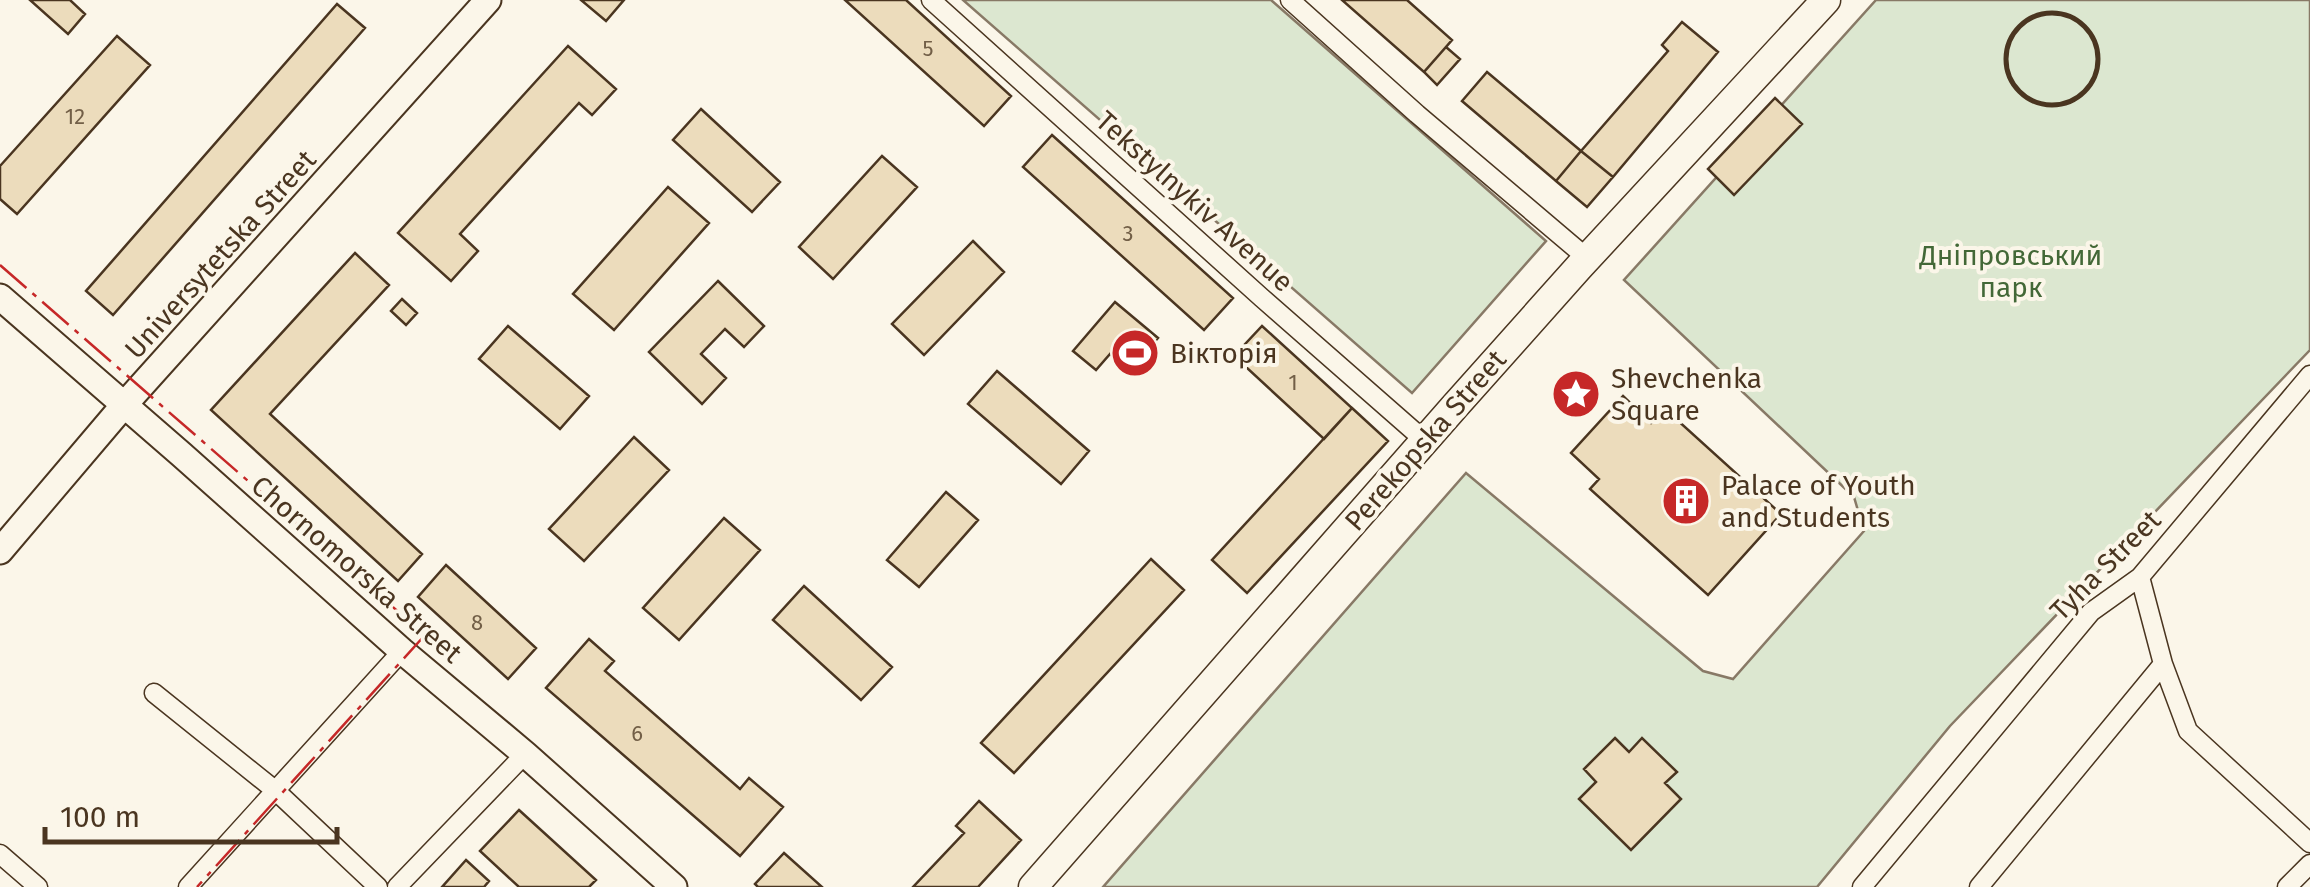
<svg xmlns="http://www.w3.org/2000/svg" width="2310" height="887" font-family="'Fira Sans',sans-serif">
<rect width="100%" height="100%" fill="#fbf6e9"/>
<path fill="#dce7d0" stroke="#887966" stroke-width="2.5" d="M963,0H1271L1546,241L1412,393Z
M1876,0H2310V350L1950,726L1817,887H1103L1466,473L1703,671L1733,679L1864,531L1854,497L1624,280Z"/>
<path fill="#ecdcbc" stroke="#4a3520" stroke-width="2.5" d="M30,0H70L85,14L68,34Z
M581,0H624L606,21Z
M845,0H906L1011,96L984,126Z
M1342,0H1407L1452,40L1424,72Z
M337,4L365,28L113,315L86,291Z
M1682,22L1718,52L1613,177L1581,151L1668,51L1662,45Z
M117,36L150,65L17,214L0,199V166Z
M568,46L616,89L592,115L579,103L460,234L478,251L451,281L398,233Z
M1446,47L1460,59L1437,85L1424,72Z
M1487,72L1581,151L1556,181L1462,101Z
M1775,98L1802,124L1734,195L1708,169Z
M701,109L780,182L752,212L673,140Z
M1052,135L1233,298L1204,330L1023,167Z
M1581,151L1613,177L1587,207L1556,181Z
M882,156L917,187L833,279L799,247Z
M668,187L709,223L614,330L573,294Z
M973,241L1004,272L924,355L892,324Z
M355,253L389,285L270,414L422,554L398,581L211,410Z
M718,281L764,326L744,347L725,329L701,354L726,378L702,404L649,352Z
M402,299L417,313L406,325L391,311Z
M1115,302L1158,338L1130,370L1110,354L1096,370L1073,351Z
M508,326L589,396L560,429L479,359Z
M1262,326L1352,408L1324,439L1234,356Z
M997,371L1089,451L1061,484L968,404Z
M1623,396L1651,423L1664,408L1781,514L1708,595L1590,489L1599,479L1571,453Z
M1352,408L1388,441L1247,593L1212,560Z
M634,437L669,470L584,561L549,529Z
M946,492L978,520L919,587L887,560Z
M724,518L760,550L679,640L643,608Z
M1151,559L1184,590L1014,773L981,743Z
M446,565L536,648L508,679L418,597Z
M804,586L892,667L861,700L773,620Z
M589,639L614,661L605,671L740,789L749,778L783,807L740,856L546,688Z
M1615,738L1629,752L1642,738L1677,772L1665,783L1681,799L1631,850L1579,799L1596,782L1584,769Z
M979,801L1021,840L978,887H913L964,833L956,826Z
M519,810L596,880L589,887H519L480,851Z
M784,853L822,887H758L755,884Z
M466,860L489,881L484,887H442Z"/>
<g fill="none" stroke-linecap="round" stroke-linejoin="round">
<g stroke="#4a3520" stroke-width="21">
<path id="street" d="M931,0L1262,298L1424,440
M1290,0L1417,114L1587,258
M2140,577L2163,664L2188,731L2310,843
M154,693L276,791L378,887
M0,854L38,887
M188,887L402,651
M397,887L525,754
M1862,887L2091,612L2140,577L2310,375
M1979,887L2163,664
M2287,887L2310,864"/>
</g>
<g stroke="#4a3520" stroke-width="29">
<path id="secondary" d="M0,297L182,455L402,651L525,754L674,887
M0,551L124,405L488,0"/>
</g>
<g stroke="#4a3520" stroke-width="31">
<path id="primary" d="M1033,887L1455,406L1579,267L1826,0"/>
</g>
<use href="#street" stroke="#fbf6e9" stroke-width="18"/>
<use href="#secondary" stroke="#fbf6e9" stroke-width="25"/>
<use href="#primary" stroke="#fbf6e9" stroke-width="28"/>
<path stroke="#4a3520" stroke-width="5" d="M2006 59a46 46 0 1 1 92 0a46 46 0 1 1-92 0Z"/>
<path stroke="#c62828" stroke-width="2.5" stroke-dasharray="35 8 5 8" stroke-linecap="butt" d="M0,265L425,635L197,887"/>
</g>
<defs>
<g id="stadium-disc" transform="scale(2.5)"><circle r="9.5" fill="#c62828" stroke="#fbf6e9"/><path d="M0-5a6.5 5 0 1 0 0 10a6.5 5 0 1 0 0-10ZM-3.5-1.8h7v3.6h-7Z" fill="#fff"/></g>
<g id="sight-disc" transform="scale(2.5)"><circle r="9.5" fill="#c62828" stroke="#fbf6e9"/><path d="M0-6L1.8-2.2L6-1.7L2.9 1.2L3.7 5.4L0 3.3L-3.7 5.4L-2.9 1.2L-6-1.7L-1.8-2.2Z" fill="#fff"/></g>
<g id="building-disc" transform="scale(2.5)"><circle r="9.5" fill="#c62828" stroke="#fbf6e9"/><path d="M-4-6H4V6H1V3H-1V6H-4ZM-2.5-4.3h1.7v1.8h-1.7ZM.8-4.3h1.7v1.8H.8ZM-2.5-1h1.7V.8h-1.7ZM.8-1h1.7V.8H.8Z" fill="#fff"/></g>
</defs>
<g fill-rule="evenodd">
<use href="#stadium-disc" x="1135" y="353"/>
<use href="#sight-disc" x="1576" y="394"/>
<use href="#building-disc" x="1686" y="501"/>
</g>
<g text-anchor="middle" stroke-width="8" stroke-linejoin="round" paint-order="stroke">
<g font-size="22" fill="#725f47">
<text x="928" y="56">5</text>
<text x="75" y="124">12</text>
<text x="1128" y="241">3</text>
<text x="1293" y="390">1</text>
<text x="477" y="630">8</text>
<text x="637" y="741">6</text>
</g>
<g font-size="28" fill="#4a3520" stroke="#fbf6e9">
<text transform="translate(1195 201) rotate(42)" y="10">Tekstylnykiv Avenue</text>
<text transform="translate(220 254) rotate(-48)" y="10">Universytetska Street</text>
<text transform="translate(1425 440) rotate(-49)" y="10">Perekopska Street</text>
<text transform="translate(2105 565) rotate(-45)" y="10">Tyha Street</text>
<text transform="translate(357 569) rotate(41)" y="10">Chornomorska Street</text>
</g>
<g font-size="28" fill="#436837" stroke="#fbf6e9">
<text x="2011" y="265">Дніпровський<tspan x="2011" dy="32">парк</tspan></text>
</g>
<g font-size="28" fill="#4a3520" stroke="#fbf6e9" text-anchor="start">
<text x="1170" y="363">Вікторія</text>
<text x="1611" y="388">Shevchenka<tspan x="1611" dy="32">Square</tspan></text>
<text x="1721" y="495">Palace of Youth<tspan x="1721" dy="32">and Students</tspan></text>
</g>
</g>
<path d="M45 827v15h292v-15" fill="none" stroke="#4a3520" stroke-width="5"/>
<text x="60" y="827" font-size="30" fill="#4a3520" stroke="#fbf6e9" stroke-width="8" paint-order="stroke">100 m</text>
</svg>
